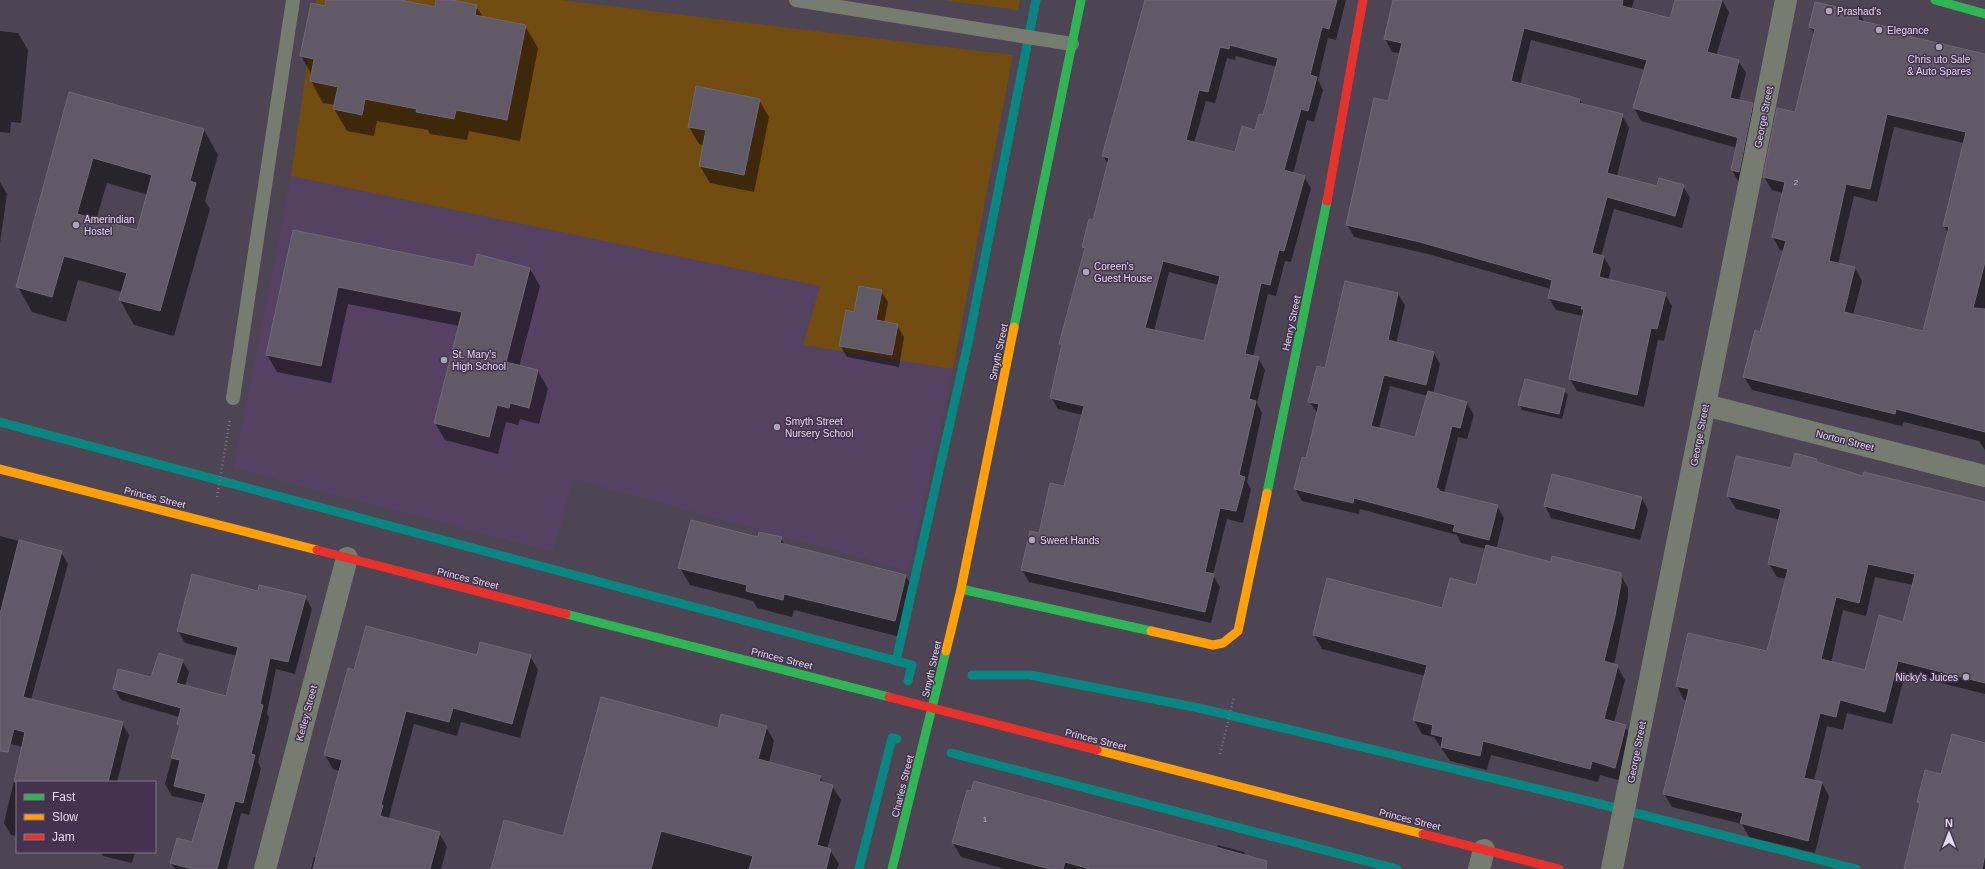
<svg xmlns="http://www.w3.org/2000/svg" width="1985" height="869" font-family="Arial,sans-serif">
<rect width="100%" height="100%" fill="#4d4454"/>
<path fill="#554262" d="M291,176L820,286L804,345L953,369L909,571L573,479L554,552L233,468Z"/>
<path fill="#724b11" d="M316,0H561L1013,55L953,369L803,345L820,286L291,176Z
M942,0H1020L1018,10Z"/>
<path fill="#0007" fill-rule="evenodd" d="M327,0H395L435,8L437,0H447L476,6L483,17L525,26L538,48L520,141L469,131L467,140L430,134L428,130L377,121L374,136L347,131L334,109L335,105L323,103L311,81L312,75L301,56L326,8Z
M1146,0H1346L1336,40L1328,38L1318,80L1323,90L1314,122L1307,120L1293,174L1304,177L1311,188L1291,262L1285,261L1276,296L1268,294L1253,357L1258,358L1265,370L1257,403L1262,413L1247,482L1251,489L1243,523L1227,519L1213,575L1220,587L1211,623L1029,582L1022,570L1031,532L1040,534L1065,488L1082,415L1058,409L1051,397L1062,347L1060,343L1085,251L1083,247L1093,221L1108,165L1103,155ZM1236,56L1277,67L1264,116L1256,131L1236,154L1194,143L1206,101L1215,103L1227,58L1235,60ZM1169,272L1219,285L1205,343L1154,331Z
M1394,0H1634L1631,10L1671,19L1676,0H1722L1729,12L1716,56L1738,61L1746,73L1739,101L1752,104L1759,116L1739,183L1732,170L1737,148L1641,121L1634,108L1646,70L1531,40L1520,85L1580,100L1583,105L1622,115L1629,128L1617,176L1658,187L1683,186L1690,198L1682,228L1614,209L1601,256L1604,257L1611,269L1608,280L1665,294L1672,306L1664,341L1658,340L1644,407L1577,391L1570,379L1583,316L1556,310L1549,298L1551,289L1428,254L1354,237L1347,224L1388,102L1400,53L1392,52L1385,39Z
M1859,13L1865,23L1896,30L1898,35L1985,55V450L1979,441L1904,422L1902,426L1752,390L1744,377L1761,333L1784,251L1780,250L1773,237L1783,193L1772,190L1764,177L1778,110L1796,114L1815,35L1810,27ZM1894,127L1964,143L1944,226L1948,233L1923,332L1853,315L1862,281L1855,268L1838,264L1854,196L1877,202Z
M0,31L18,33L28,50L21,123L11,122L10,133L0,132Z
M70,93L204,130L218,155L205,201L210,209L174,336L134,325L120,300L122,292L78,280L66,322L32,312L18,287ZM107,183L148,195L137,232L96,220Z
M759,100L769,117L754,192L710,183L700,166L704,145L699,144L689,127Z
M0,182L7,194L0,243Z
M293,231L474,268L530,269L540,286L519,367L538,371L548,389L539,424L520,419L518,425L506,422L498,454L445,440L435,423L459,326L348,304L331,383L277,372L267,355Z
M881,291L888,302L884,323L897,325L904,337L899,367L847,357L840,345L855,313Z
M1398,294L1405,305L1396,344L1434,353L1440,364L1433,394L1467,403L1474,415L1467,439L1458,437L1444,493L1497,506L1504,518L1496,549L1551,563L1620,574L1628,588V598L1614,665L1617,666L1625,680L1614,723L1625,726L1633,740L1622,781L1600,775L1598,782L1491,755L1487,770L1450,761L1434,737L1422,734L1414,720L1425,676L1322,649L1314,635L1328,580L1443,609L1477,586L1486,549L1461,543L1457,535L1360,509L1359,514L1302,501L1295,489L1307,459L1318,414L1309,401L1326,369ZM1390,386L1428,396L1416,438L1379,429Z
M1564,390L1568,395L1562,419L1522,410L1519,404Z
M1816,459L1819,464L1864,477L1985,503V694L1905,674L1892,724L1847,713L1843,730L1827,726L1814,781L1822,783L1829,796L1815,853L1749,837L1742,824L1672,807L1664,794L1687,700H1684L1677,686L1689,634L1768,652L1787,579L1777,577L1769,564L1780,520L1736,509L1728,496ZM1875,577L1913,585L1903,624L1866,671L1831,663L1843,610L1866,616Z
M1642,498L1648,510L1640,540L1551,518L1545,506Z
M0,536L61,552L68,564L31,700L122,723L129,735L117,782H17V836L11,835L4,823L22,747L0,741Z
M758,538H781L785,546L906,576L916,593L904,638L794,610L792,617L757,608L753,601L690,585L680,568Z
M258,592L305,597L312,609L295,674L276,669L267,713L269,718L258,762L261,768L249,815L241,813L227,869H175L171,863L192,843L204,803L172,796L165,784L180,728L178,724L179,717L121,700L114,688L152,678L182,660L189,672L185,686L226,697L237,656L185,643L178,631Z
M530,656L538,670L520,738L461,722L457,736L414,724L389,817L391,820L439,833L447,847L441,869H311L314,857L317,858L340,771L333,769L325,755L355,671L477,657Z
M766,727L774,741L769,762L820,776L824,784L832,786L841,800L827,849L830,850L839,864L837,869H492L564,838L718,729Z
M1985,744V869H1905L1920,805L1918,802L1942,775Z
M953,843L1217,849L1218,845L1244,852L1251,865L1264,869H1005L961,857Z
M101,852H135L132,863L103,856Z"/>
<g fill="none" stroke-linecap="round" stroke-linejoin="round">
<path stroke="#098682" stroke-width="9" d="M0,422L912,665L908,681
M896,661L968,343L1036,0
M972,675H1030L1199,708L1588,801L1856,869
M951,753L1397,869
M859,869L892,738L897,739"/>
</g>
<path fill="#615966" stroke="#6f6775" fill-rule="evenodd" d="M326,0H400L435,7L436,0H453L477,5L475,15L526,25L507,120L456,110L454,119L416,112L417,109L365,99L362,115L333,109L338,87L310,81L314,59L300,56L311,3L325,6Z
M1145,0H1337L1329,29L1322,27L1310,75L1317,77L1308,111L1301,109L1284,170L1305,176L1284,251L1279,250L1270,285L1261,283L1245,354L1259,357L1249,399L1256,401L1239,475L1245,477L1236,511L1220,508L1205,572L1214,574L1205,612L1021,570L1030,531L1039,533L1050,483L1064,486L1084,406L1050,398L1062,344H1059L1085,248L1082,247L1089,219L1093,220L1109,158L1102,156ZM1230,45L1278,58L1263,115L1259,114L1255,130L1242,126L1235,152L1186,140L1199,90L1208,92L1220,47L1229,49ZM1163,261L1220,276L1204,341L1145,328Z
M1393,0H1623L1622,6L1670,18L1675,0H1722L1707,52L1739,60L1730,98L1753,103L1739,172L1731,170L1738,138L1736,137L1633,108L1647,60L1524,28L1511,81L1580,99L1579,103L1623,114L1607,173L1657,186L1659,178L1684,185L1675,216L1607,197L1592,253L1604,256L1599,277L1666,293L1657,329L1651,328L1637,395L1569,379L1584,309H1581L1582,306L1548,298L1552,280L1420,242L1346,225L1374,98L1388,101L1402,43L1384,39Z
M1815,2L1859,12L1858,20L1896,29L1895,33L1985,54V262L1973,308L1985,309V432L1896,409L1895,414L1743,377L1755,330L1760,332L1786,241L1772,237L1785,182L1763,177L1777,108L1795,112L1815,29L1809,27ZM1887,114L1966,132L1943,226L1949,227L1923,331L1844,312L1855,267L1829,261L1846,184L1870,189Z
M696,86L760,99L744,175L699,166L706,130L688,127Z
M69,92L204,129L190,181L196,183L160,311L119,300L127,273L64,256L52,297L16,287ZM93,158L152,175L137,230L77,214Z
M293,230L474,267L477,254L530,268L506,362L538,370L529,408L510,403L509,408L497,405L489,437L434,423L462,312L338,287L321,366L266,355Z
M1345,281L1398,293L1388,340L1434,352L1426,385L1384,375L1371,426L1415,437L1428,391L1467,402L1460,428L1452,426L1436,488L1439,489V491L1498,505L1489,540L1453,531L1455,525L1354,498L1353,503L1294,489L1302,457L1306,458L1319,404L1308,402L1317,366L1325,368Z
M859,286L882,290L876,320L898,324L892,355L839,346L846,310L854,312Z
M1525,379L1565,389L1559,414L1518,405Z
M1795,453L1817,459V462L1863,476L1864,472L1985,502V683L1898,661L1885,712L1840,700L1836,717L1820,713L1804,778L1822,782L1808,841L1740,823L1743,813L1663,794L1689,689L1676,686L1688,633L1767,651L1788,569L1768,564L1781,509L1727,496L1736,456L1791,468ZM1868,564L1915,574L1903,622L1879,615L1865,670L1821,659L1836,597L1859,603Z
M1552,474L1642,497L1634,529L1544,506Z
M691,520L758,537L759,532L782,537L780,543L906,575L895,621L784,594L783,600L746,591L747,585L678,568Z
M19,540L62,551L23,697L123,722L108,782H14L25,732L14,729L8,752L0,751V614Z
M1486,545L1551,562L1552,556L1621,573V583L1615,616L1604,661L1618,665L1604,719L1626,725L1615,768L1592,761L1590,769L1483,741L1480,756L1441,747L1443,737L1431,734L1433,725L1413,720L1427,665L1313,635L1327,578L1442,608L1450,578L1476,585Z
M192,574L258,591L259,585L306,596L288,662L270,658L260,704L263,705L251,754L255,755L243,803L235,801L217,869H192L170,863L177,838L192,842L206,794L174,786L180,760L171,758L180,725L177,724L181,708L113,689L118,669L151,677L159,653L183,660L176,683L226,696L238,647L177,631Z
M366,626L477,655L480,642L531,655L512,724L453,708L449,722L406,711L381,805H383L380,816L440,832L430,869H313L342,760L324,755L348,668L354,670Z
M601,697L718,728L721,714L767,726L758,759L821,776L819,781L833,785L817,845L831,849L826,869H749L753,856L661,831L651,869H491L504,820L563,836Z
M1952,734L1985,743V854L1982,869H1904L1920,803L1917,802L1925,770L1941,774Z
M974,781L1267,861L1266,869H1090L1065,862L1063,869H1050L952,843L967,790L971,791Z"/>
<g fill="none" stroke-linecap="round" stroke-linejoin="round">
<path stroke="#777975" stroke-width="2.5" stroke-dasharray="1 3" stroke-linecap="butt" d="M217,497L230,419
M1220,754L1234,697"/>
<path stroke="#777c71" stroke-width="14" d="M796,0L1072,44
M233,398L293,0"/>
<path stroke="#777c71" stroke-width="22" d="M1705,405L1985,476
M265,869L347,558
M1479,869L1484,850
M1612,869L1786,0"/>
<path stroke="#30b455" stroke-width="9" d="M1935,0L1985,14
M1014,327L1081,0
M1267,493L1327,201
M961,589L1151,631
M566,614L889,697
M892,869L946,651"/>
<path stroke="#ff9f0a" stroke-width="9" d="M0,469L317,550
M1151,631L1213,645L1223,643L1238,631L1267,493
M946,651L961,589L1014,327
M1097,750L1423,834"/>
<path stroke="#e5322d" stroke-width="9" d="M1327,201L1363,0
M317,550L566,614
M889,697L1097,750
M1423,834L1559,869"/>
</g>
<g fill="#aea6b6" stroke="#43334f" stroke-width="1.5">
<circle cx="1829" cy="11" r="4"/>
<circle cx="1879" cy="30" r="4"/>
<circle cx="1939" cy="47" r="4"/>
<circle cx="76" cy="225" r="4"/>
<circle cx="1086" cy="272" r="4"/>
<circle cx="444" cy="360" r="4"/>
<circle cx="777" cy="427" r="4"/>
<circle cx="1032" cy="540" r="4"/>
<circle cx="1966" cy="677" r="4"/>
</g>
<g text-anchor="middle" stroke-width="3" stroke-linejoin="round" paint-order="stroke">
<g font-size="8" fill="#c2baca">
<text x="1796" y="185">2</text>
<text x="985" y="822">1</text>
</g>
<g font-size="10" fill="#e3daeb" stroke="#43334f" text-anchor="start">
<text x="1837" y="15">Prashad's</text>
<text x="1887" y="34">Elegance</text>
<text x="1939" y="63" text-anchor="middle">Chris uto Sale<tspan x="1939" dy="12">&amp; Auto Spares</tspan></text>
<text x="84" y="223">Amerindian<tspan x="84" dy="12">Hostel</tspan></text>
<text x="1094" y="270">Coreen's<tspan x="1094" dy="12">Guest House</tspan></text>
<text x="452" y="358">St. Mary's<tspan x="452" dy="12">High School</tspan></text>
<text x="785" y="425">Smyth Street<tspan x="785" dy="12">Nursery School</tspan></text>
<text x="1040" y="544">Sweet Hands</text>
<text x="1958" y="681" text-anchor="end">Nicky's Juices</text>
</g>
<g font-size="10" fill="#e3daeb" stroke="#43334f">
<text transform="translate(1763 117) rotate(-79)" y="4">George Street</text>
<text transform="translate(1291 323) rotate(-78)" y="4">Henry Street</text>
<text transform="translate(998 352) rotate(-78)" y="4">Smyth Street</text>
<text transform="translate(1699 435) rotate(-79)" y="4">George Street</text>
<text transform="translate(1845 440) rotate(14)" y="4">Norton Street</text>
<text transform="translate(155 497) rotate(14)" y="4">Princes Street</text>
<text transform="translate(468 578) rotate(14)" y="4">Princes Street</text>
<text transform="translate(782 658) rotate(14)" y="4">Princes Street</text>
<text transform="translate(931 669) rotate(-77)" y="4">Smyth Street</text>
<text transform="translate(306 713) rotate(-75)" y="4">Ketley Street</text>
<text transform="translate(1096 739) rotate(14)" y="4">Princes Street</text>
<text transform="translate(1636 752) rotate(-79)" y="4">George Street</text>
<text transform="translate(902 786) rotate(-76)" y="4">Charles Street</text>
<text transform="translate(1410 819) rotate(14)" y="4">Princes Street</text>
</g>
</g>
<rect x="16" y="781" width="140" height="72" fill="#43334f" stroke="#83768d"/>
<rect x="24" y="794" width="20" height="6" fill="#30b455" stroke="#83768d"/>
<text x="52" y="801" font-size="12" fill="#e3daeb">Fast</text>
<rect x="24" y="814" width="20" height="6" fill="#ff9f0a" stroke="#83768d"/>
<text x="52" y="821" font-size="12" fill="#e3daeb">Slow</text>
<rect x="24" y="834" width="20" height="6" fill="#e5322d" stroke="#83768d"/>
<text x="52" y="841" font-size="12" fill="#e3daeb">Jam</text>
<g transform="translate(1949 833)" stroke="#43334f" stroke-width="3" paint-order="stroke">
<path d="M0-3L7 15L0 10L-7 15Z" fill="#e3daeb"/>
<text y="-6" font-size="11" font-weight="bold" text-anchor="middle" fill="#e3daeb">N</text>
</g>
</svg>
